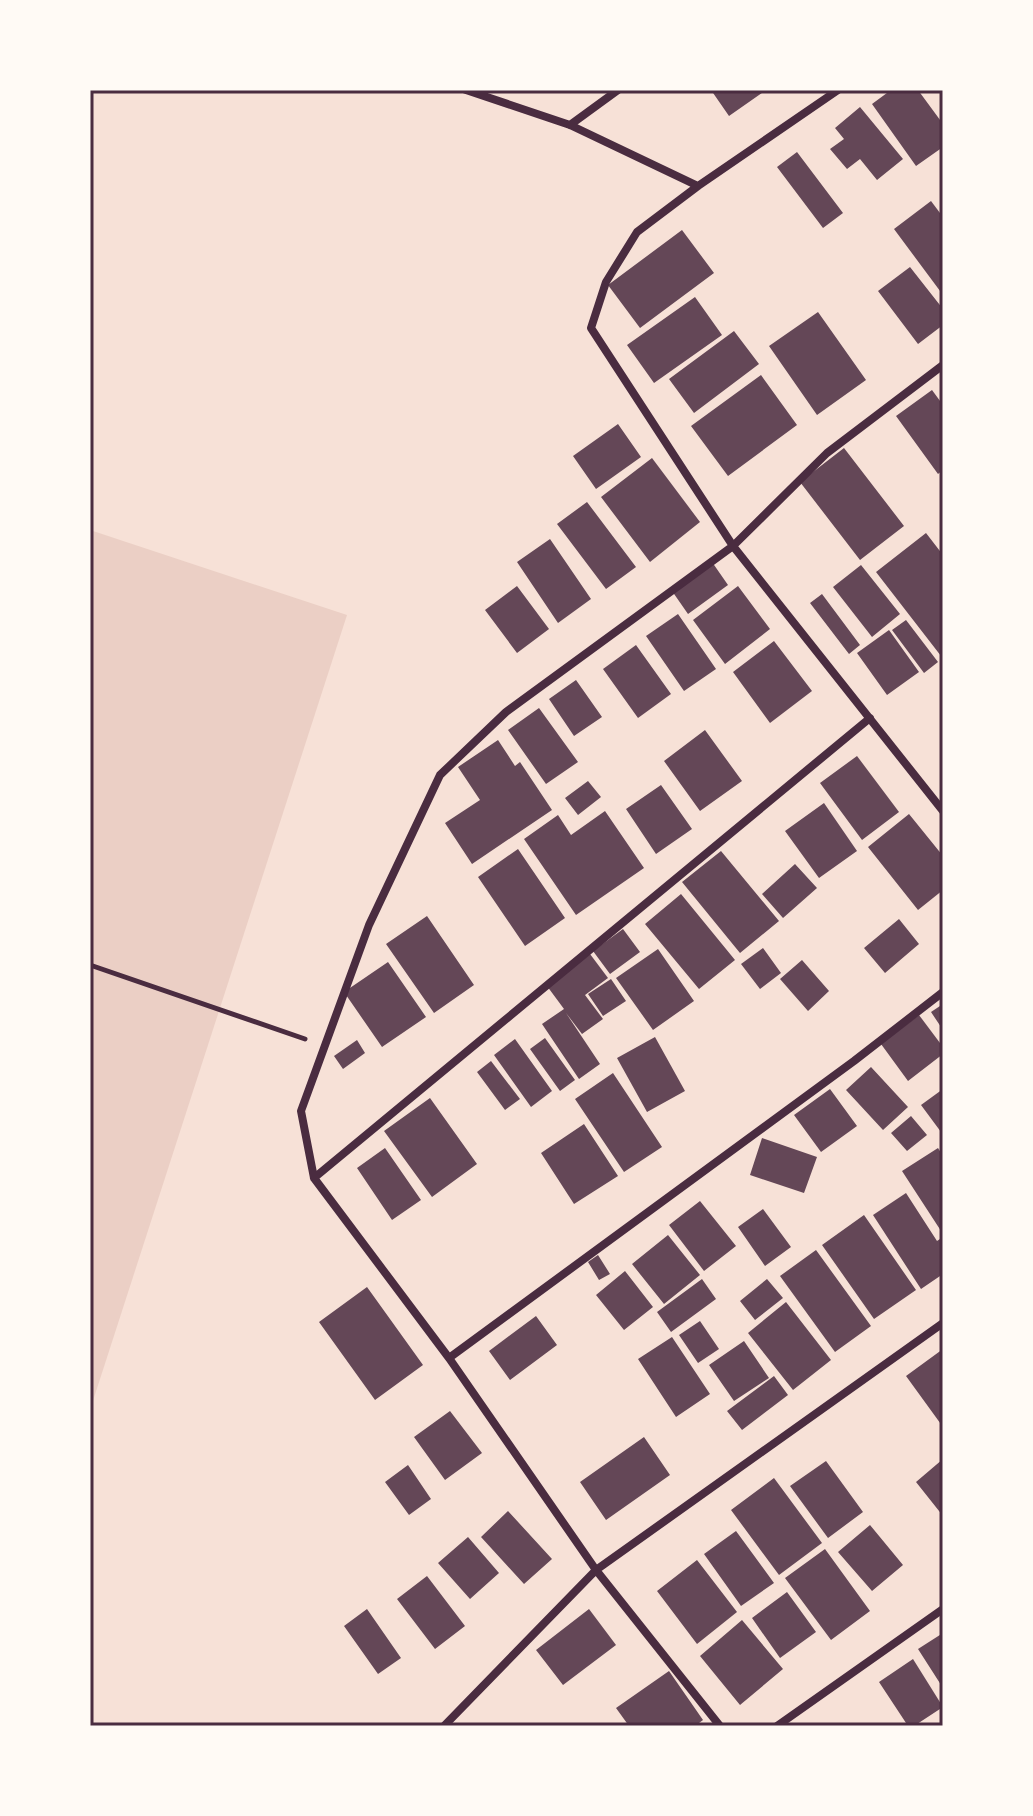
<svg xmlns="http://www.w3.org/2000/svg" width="1033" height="1816" font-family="'Fira Sans',sans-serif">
<rect width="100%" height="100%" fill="#f7e1d7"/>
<path fill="#ebcfc5" d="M90,530L347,615L90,1410Z"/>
<path fill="#644757" d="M711,90H766L729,116Z
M891,90H918L943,124V147L916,166L872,104Z
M860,107L903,159L877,180L860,159L847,169L830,149L844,139L835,128Z
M797,152L843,213L823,228L777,167Z
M931,201L943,217V295L894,229Z
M682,230L714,273L640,328L608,285Z
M910,267L943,309V325L918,344L878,291Z
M695,297L722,335L654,383L627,345Z
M818,312L866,380L817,415L769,346Z
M734,331L759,364L694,413L669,379Z
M761,375L797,425L728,476L691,426Z
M932,390L943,405V470L938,474L896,416Z
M618,424L641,457L596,489L573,456Z
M844,448L904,526L860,560L800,482Z
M652,458L700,522L650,562L601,497Z
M587,502L636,567L606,589L557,524Z
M926,533L943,555L941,656L876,572Z
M550,539L591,599L558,623L517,562Z
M712,562L728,585L688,614L672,591Z
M861,565L900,614L872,637L833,587Z
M517,586L549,629L517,653L485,610Z
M738,586L770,629L725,664L693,620Z
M822,594L860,645L849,654L810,603Z
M678,614L716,669L684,691L646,636Z
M906,620L938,662L924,673L892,630Z
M889,630L919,672L887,695L857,653Z
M774,641L812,691L770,723L733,672Z
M636,645L671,694L638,718L603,669Z
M576,680L602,717L574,736L549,699Z
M539,708L578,762L546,784L508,730Z
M705,730L742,781L700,811L664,761Z
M498,740L515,766L520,762L552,810L472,864L445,823L480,800L458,767Z
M857,756L899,812L862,840L820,783Z
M588,781L601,797L578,815L565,798Z
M661,785L692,829L656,854L626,809Z
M824,803L857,851L819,878L785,831Z
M605,811L644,868L576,915L524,839L558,815L571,835Z
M909,814L943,856V890L918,910L868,847Z
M518,849L565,918L525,946L478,877Z
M721,851L779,921L740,953L682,882Z
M795,864L817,888L783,918L762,894Z
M681,894L735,960L699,989L645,924Z
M427,916L474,985L434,1013L386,944Z
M899,919L919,944L885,973L864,948Z
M623,929L640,952L610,974L593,951Z
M763,948L781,973L760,989L741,964Z
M658,949L694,1001L653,1030L616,978Z
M590,954L608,978L585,995L603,1019L582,1034L566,1013L600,1064L579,1079L542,1024L564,1009L547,986Z
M802,960L829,991L808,1011L780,979Z
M388,962L426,1017L382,1047L344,992Z
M611,979L626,1001L603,1016L588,994Z
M943,1004V1030L931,1012Z
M919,1015L943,1047V1054L908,1081L881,1044Z
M655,1037L685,1091L647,1112L617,1058Z
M545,1038L575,1080L560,1091L530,1049Z
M515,1039L552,1091L531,1107L494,1055Z
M357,1040L365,1053L343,1069L334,1056Z
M491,1061L520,1099L505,1110L477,1072Z
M871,1067L908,1107L883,1130L846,1090Z
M613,1073L662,1147L624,1172L575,1099Z
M830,1089L857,1126L821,1152L794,1115Z
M943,1089V1130L941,1132L921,1105Z
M430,1098L477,1164L432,1197L384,1131Z
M911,1116L927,1135L907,1151L891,1133Z
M584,1124L618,1176L574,1204L541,1153Z
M762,1138L817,1157L804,1193L750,1175Z
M385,1148L421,1200L392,1220L357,1168Z
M938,1148L943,1156V1234L902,1171Z
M906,1193L937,1241L943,1237V1274L921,1289L873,1215Z
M700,1201L736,1246L704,1271L669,1225Z
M763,1209L791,1247L765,1266L738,1227Z
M864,1215L916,1290L874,1319L822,1245Z
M668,1235L700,1275L664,1304L632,1264Z
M816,1250L871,1326L835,1352L780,1276Z
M598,1255L610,1274L599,1280L588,1262Z
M625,1271L653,1307L624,1330L596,1295Z
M702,1279L716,1299L671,1332L657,1312Z
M767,1279L783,1298L755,1320L740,1301Z
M367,1287L423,1365L375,1400L319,1322Z
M786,1302L831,1360L793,1390L748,1333Z
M536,1316L557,1345L510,1380L489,1351Z
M700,1321L719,1349L698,1363L679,1335Z
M672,1337L710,1394L676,1417L638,1359Z
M744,1341L769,1378L734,1401L709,1365Z
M943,1349V1427L906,1376Z
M774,1376L788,1395L742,1430L727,1411Z
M450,1411L482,1453L445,1480L414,1437Z
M644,1437L670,1475L606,1520L580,1482Z
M943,1459V1516L916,1482Z
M826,1461L863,1512L828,1538L790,1486Z
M408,1465L431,1499L409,1515L385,1482Z
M774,1478L822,1543L779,1575L731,1510Z
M508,1511L552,1559L524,1584L481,1537Z
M870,1525L903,1565L872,1591L838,1552Z
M736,1531L774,1583L741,1606L704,1554Z
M468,1537L499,1573L470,1599L438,1563Z
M825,1549L870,1611L831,1640L785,1578Z
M697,1560L737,1612L697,1644L657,1591Z
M427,1576L465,1626L435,1649L397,1599Z
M787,1592L816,1632L780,1658L752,1618Z
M367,1609L401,1658L378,1674L344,1626Z
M589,1609L616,1645L563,1685L536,1650Z
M742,1620L783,1669L740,1705L700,1656Z
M943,1633V1688L918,1649Z
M913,1659L943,1707L914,1726H908L879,1682Z
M669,1671L703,1720L695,1726H629L616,1708Z"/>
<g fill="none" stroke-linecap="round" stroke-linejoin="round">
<path stroke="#4a2c40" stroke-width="5" d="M90,965L305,1039"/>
<path stroke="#4a2c40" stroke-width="8" d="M466,90L570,125L698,186
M838,90L698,186L637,232L606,282L591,328L733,546L943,811
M570,125L618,90
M870,718L314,1178L449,1358L596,1570L943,1323
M314,1178L301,1111L369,925L440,775L506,712L733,546L827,453L943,365
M449,1358L854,1061L943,992
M444,1726L596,1570L720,1726
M777,1726L943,1609"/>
</g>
<rect width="1033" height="1816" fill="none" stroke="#fffaf5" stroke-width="184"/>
<rect x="92" y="92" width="849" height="1632" fill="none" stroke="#4a2c40" stroke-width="3"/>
</svg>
